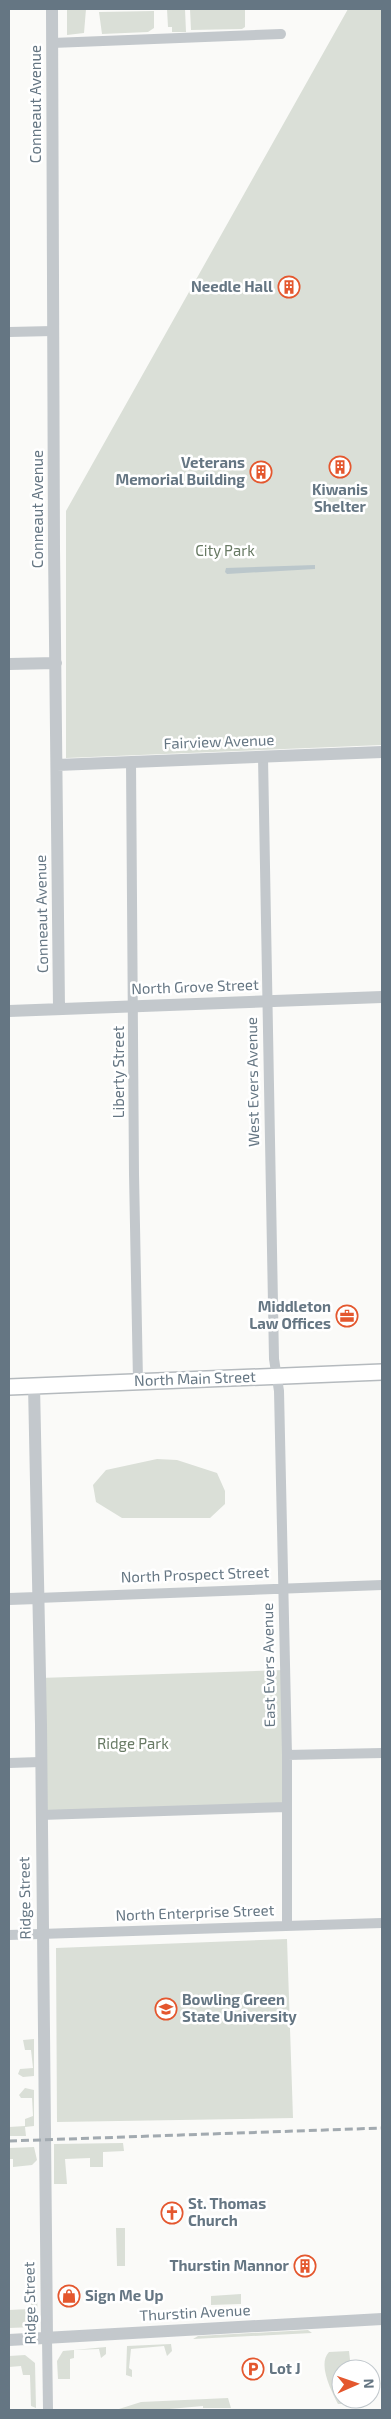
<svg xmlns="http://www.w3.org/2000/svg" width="391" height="2419" font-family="'Exo 2',sans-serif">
<rect width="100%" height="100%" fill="#fafaf8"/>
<path fill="#dadfd7" d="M67,9H86L84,33L67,35Z
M167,9H185L186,32H172V27H168Z
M190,9H245V27L242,29L191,30Z
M348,9H382V745L66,758V511Z
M154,11V28L148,32L102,34L99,12Z
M157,1459L177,1460L217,1473L225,1491V1504L210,1518H122L96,1502L93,1485L106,1470Z
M284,1670L286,1807L41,1815L39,1678Z
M287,1939L293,2118L57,2122L56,1948Z
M34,2039V2076L23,2077L18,2074L20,2069L33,2068L31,2050H25L23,2040Z
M25,2088L34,2090V2126L25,2127L26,2136H9V2127L25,2126V2119L33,2116L32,2098H21L19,2095Z
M123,2143L124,2151L103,2152V2167H90V2158L65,2159L67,2184H54V2144Z
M34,2147L37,2160L32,2165L13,2167V2159H9V2148Z
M116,2228H125V2266H117Z
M241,2294V2304L211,2305V2296Z
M37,2298L38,2321L35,2327L9,2328V2310L29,2309L33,2300Z
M308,2330L312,2333L193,2339L198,2336Z
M171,2344L172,2351L167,2356L164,2346L131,2349L129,2368L132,2370V2377L126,2375L127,2346Z
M106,2347V2354L101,2358L99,2349L74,2350V2358L70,2359V2379H58L57,2361L63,2351Z
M349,2351L351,2369H341V2399H352V2404L346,2407L345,2404H338C332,2392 317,2364 329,2352Z
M25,2355L35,2363L36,2408L31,2406L30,2375H23L21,2366L9,2367V2356Z
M228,2398L231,2408H203V2406L158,2410L119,2409L141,2402Z"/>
<path fill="#bbc7cb" d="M315,565V569L227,574L225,572L226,568Z"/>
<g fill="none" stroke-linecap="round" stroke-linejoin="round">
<g stroke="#b5babe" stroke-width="18">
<path id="primary" d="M9,1387L382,1372"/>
</g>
<path stroke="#c3c8cc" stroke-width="10" d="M52,43L281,34
M9,332L53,331
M263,757L274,1359L279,1391L287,1755V1924
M131,762L134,1174L138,1381
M37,1598L382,1585
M287,1755L382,1753
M9,1763L40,1762
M41,1815L286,1807
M9,1935L382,1923
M47,2338L48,2410"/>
<path stroke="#c3c8cc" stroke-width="12" d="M52,9L54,548L59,1008
M9,664L56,663
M57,765L382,752
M9,1011L382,997
M34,1385L41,1725L47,2338
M9,1599L37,1598
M9,2340L382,2319"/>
<use href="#primary" stroke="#fff" stroke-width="15"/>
<path stroke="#a2aab0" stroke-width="3" stroke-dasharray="8 4" stroke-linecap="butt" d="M9,2141L382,2128"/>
</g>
<defs>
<g id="building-ring" transform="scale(1.125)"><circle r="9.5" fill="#fff" stroke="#e4572e" stroke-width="1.5"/><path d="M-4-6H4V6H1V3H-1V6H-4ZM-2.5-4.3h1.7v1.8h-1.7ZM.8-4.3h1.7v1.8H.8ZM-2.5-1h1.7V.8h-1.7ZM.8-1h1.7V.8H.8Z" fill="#e4572e"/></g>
<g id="office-ring" transform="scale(1.125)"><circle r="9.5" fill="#fff" stroke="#e4572e" stroke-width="1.5"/><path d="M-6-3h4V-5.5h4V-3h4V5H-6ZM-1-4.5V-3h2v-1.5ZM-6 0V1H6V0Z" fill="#e4572e"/></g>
<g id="university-ring" transform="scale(1.125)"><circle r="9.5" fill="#fff" stroke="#e4572e" stroke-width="1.5"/><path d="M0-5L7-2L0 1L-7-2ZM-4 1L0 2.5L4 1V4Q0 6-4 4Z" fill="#e4572e"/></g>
<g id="church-ring" transform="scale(1.125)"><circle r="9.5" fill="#fff" stroke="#e4572e" stroke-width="1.5"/><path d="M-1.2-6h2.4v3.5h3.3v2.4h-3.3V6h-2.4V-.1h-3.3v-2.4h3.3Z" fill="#e4572e"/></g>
<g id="shop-ring" transform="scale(1.125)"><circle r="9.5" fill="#fff" stroke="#e4572e" stroke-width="1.5"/><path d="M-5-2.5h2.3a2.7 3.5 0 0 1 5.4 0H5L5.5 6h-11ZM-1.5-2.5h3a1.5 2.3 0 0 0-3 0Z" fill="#e4572e"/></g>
<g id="parking-ring" transform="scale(1.125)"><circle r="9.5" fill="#fff" stroke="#e4572e" stroke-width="1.5"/><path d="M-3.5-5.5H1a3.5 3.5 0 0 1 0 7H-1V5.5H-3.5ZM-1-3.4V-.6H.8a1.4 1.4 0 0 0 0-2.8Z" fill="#e4572e"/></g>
</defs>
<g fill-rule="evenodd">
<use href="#building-ring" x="289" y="287"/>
<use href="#building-ring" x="340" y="467"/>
<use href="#building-ring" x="261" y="472"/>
<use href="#office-ring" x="347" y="1316"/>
<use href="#university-ring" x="166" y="2009"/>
<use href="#church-ring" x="172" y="2213"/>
<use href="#building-ring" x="305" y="2266"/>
<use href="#shop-ring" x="69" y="2296"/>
<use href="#parking-ring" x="253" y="2369"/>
</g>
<g text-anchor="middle" stroke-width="5" stroke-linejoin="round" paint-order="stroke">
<g font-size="15" fill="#657683" stroke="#fff">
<text transform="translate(36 104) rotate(-90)" y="5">Conneaut Avenue</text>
<text transform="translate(38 509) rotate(-90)" y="5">Conneaut Avenue</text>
<text transform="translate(219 742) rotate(-2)" y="5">Fairview Avenue</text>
<text transform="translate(42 914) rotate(-91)" y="5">Conneaut Avenue</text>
<text transform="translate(195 987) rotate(-2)" y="5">North Grove Street</text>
<text transform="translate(119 1072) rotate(-90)" y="5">Liberty Street</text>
<text transform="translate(253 1082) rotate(-91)" y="5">West Evers Avenue</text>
<text transform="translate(195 1379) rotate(-2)" y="5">North Main Street</text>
<text transform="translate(195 1575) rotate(-2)" y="5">North Prospect Street</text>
<text transform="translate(269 1665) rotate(-91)" y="5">East Evers Avenue</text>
<text transform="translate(25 1898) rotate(-91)" y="5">Ridge Street</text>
<text transform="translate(195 1913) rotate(-2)" y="5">North Enterprise Street</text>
<text transform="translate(30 2303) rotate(-91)" y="5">Ridge Street</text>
<text transform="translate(195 2313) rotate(-3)" y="5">Thurstin Avenue</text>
</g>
<g font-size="15" font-weight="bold" fill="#657683" stroke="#fff" text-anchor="end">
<text x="273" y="292">Needle Hall</text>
<text x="245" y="468">Veterans<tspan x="245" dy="17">Memorial Building</tspan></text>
<text x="340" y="495" text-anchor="middle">Kiwanis<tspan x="340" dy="17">Shelter</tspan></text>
<text x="331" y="1312">Middleton<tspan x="331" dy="17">Law Offices</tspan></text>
<text x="182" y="2005" text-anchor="start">Bowling Green<tspan x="182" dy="17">State University</tspan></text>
<text x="188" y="2209" text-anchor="start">St. Thomas<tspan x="188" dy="17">Church</tspan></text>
<text x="289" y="2271">Thurstin Mannor</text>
<text x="85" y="2301" text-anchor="start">Sign Me Up</text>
<text x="269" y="2374" text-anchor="start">Lot J</text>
</g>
<g font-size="15" fill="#687a64" stroke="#fff">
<text x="225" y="556">City Park</text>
<text x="133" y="1749">Ridge Park</text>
</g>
</g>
<rect width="391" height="2419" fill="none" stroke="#657683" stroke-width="20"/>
<g transform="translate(356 2384) rotate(88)"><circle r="24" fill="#ffffff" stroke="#c1c8cd"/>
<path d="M0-4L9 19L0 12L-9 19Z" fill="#e4572e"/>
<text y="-8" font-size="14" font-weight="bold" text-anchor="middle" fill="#657683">N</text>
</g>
</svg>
